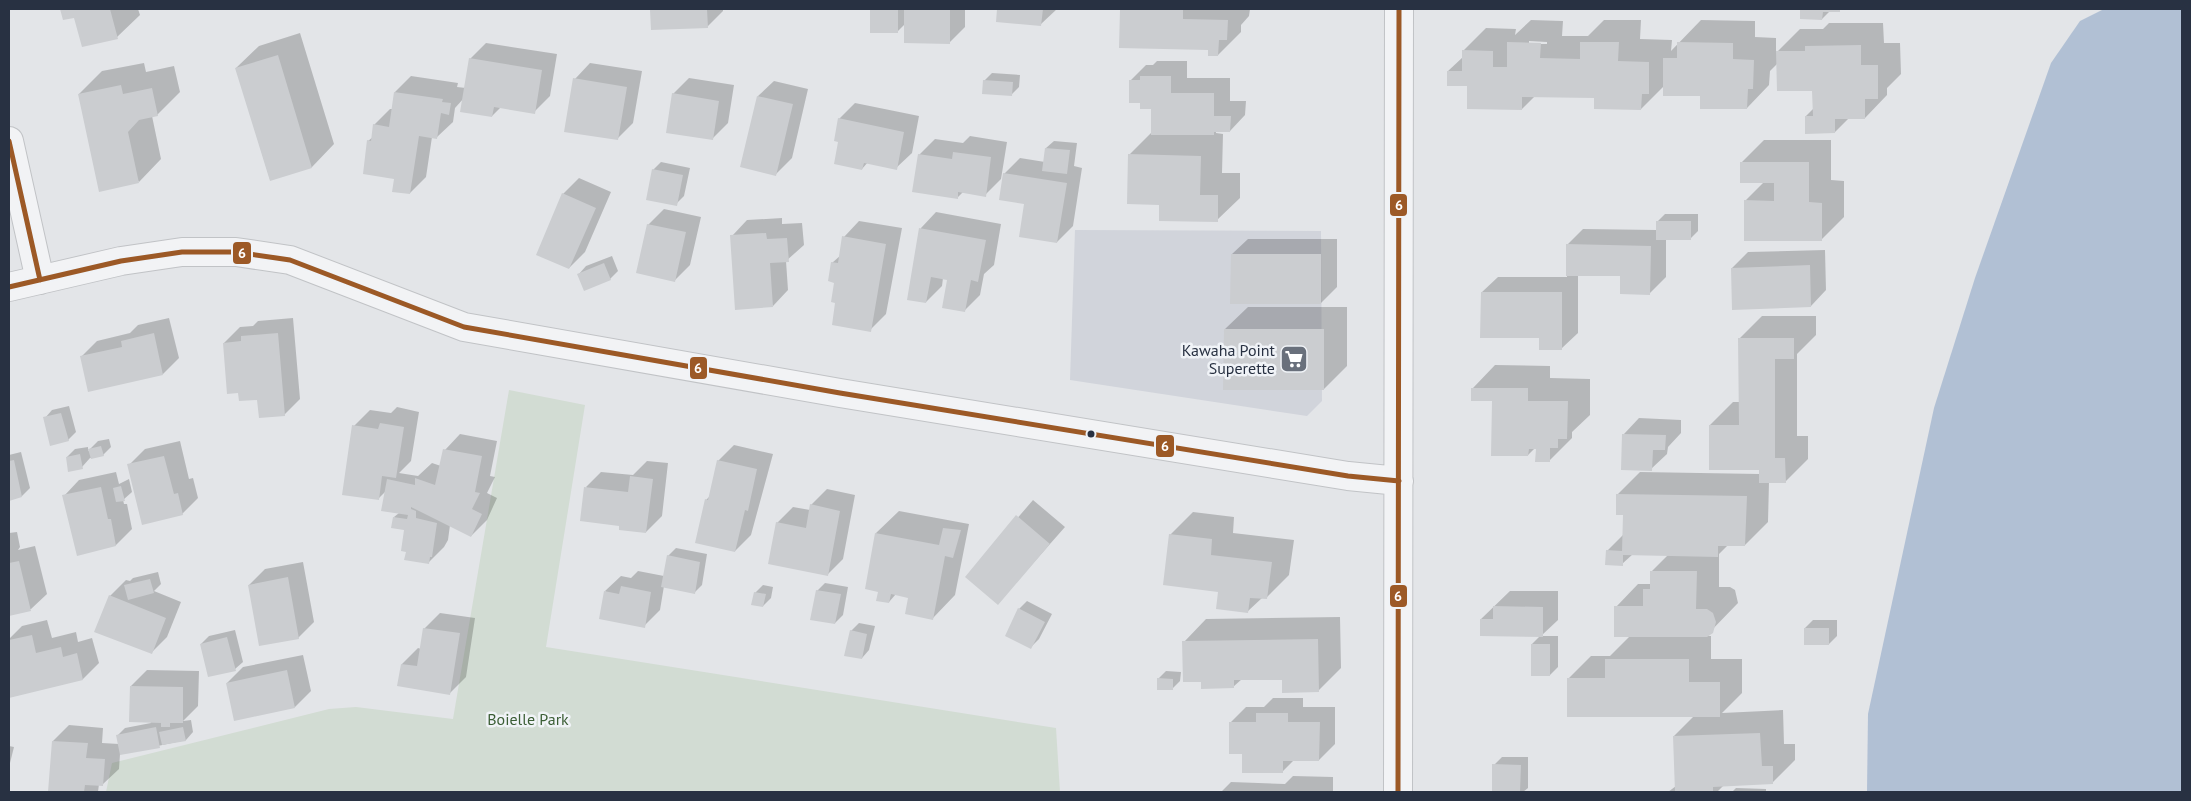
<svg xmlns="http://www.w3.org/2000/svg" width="2191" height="801" font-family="'PT Sans',sans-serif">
<rect width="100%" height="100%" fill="#e3e5e8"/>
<path fill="#d1d4db" d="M1075,230L1321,231L1322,401L1307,416L1070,380Z"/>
<path fill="#d2dcd3" d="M509,390L585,405L546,647L1056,728L1060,792H106L112,763L329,709L356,707L453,719Z"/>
<path fill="#b1c0d4" d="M2104,9H2182V792H1867L1868,714L1934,408L1975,278L2051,63L2080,21Z"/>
<path fill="#0003" fill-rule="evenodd" d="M61,9H138L140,15L117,37L75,16L64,19Z
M654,9H723V11L707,27L652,11Z
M871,9H965V27L949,43L905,24L897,32H871Z
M998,9H1057L1041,24L997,21Z
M1123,9H1250L1249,16L1241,25V32L1218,55L1210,49L1121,10Z
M1801,9H1842L1830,11L1822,19L1801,18Z
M1531,20L1563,21L1562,36H1588L1604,20H1641L1640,39L1672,40L1671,51L1701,20L1755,21V37L1776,38V53L1800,29H1823L1829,23H1883L1884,43H1900L1901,74L1887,88V95L1865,118H1849L1835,132L1806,116L1814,108V89L1778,63L1770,71L1769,85L1747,108L1664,86L1641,109L1595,97L1535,96L1522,109L1469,85L1448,71L1463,57V51L1486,28L1516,29L1515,35ZM1529,41L1547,42V44H1529Z
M300,33L334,144L312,167L270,179L236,68L259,46Z
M486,43L557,54L550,96L534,112L501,107L492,116L464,98L455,108L453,122L437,137H432L426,177L410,193L395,178L368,141L373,137L374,125L390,109H393L395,92L411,76L458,83L457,87L466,88L470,59Z
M1157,61H1187V78H1230V101H1246L1245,115L1230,131H1216V133L1223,134L1222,173H1240V198L1217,220L1161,203L1129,155L1152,132V107L1142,102L1130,81L1146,65H1153Z
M144,63L146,72L174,66L180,92L157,115L152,116L161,159L139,182L79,94L102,71Z
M590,63L642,71L633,123L617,139L575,79Z
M992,73L1020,75L1019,87L1011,95L984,81Z
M689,78L734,85L728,123L712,139L673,94Z
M774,81L808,89L792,158L776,174L758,96Z
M855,103L919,116L912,153L896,168L868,162L862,169L839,142V119Z
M970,136L1007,142L1001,179L985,195L963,192L957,198L919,155L935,139L963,143Z
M1764,140H1831V180L1844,181V217L1821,240L1745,201L1765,181L1741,163Z
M1054,141L1077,143L1074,166L1082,168L1073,226L1057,242L1004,174L1020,158L1045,162L1046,148Z
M661,162L690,168L684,196L676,204L653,170Z
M579,178L611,192L585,252L569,268L563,194Z
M664,209L701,217L690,265L675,280L648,225Z
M936,212L1001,224L994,265L984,274L980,295L964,311L948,279L943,278L942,286L926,302L908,299L921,228Z
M1665,214H1698V231L1690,239H1666V277L1650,293L1621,275H1578V333L1562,348L1540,337L1482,292L1498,277H1567V245L1583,229L1657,230V222Z
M782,218V224L802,223L804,245L786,261L788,290L773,306L732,236L747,220Z
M859,221L902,228L886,314L870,330L837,302L832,263L841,255L844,237Z
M1248,239H1337V287L1321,303L1232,254Z
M1825,250L1826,290L1811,306L1732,268L1748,252Z
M612,256L618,271L610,279L579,274L586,266Z
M1248,307H1347V366L1324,389L1225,329Z
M1762,316H1816V335L1797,354V436H1808V459L1785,482H1769L1768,522L1745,545H1728L1719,554V587H1730L1735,590L1738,603L1706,636H1711V659H1742V693L1722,713L1783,710L1784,744H1795V760L1772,783L1724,785L1717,792H1668L1676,786L1674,736L1695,715L1568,679L1591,656H1610L1630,636L1616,607L1638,584H1650L1652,571L1668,555L1633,554L1622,564L1607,551L1624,534V514L1617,495L1640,472L1760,474V468L1710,425L1733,402H1740V338Z
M169,318L179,358L163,374L81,357L97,341L130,333L138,325Z
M293,318L300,399L284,415L224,343L240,327L253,326L258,321Z
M1495,365L1550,366V378L1590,379V415L1572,432V438L1549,461L1537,446L1528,455L1493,399L1473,388Z
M69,406L76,432L68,440L45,418L52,410Z
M397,407L419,412L411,461L399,473L418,476L432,463L441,466L445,450L460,434L497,441L490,476L495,477L487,493L497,498L487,520L471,536L450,525L448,540L444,547L428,563L406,529L394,517L399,513L386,491L378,499L354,426L370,410L391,413Z
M1639,418L1681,420V433L1668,447L1667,454L1651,469L1624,434Z
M109,439L111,447L103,455L90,458L82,467L67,457L75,449L88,447V451L98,441Z
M180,441L189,479L193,478L198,498L182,514L129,465L145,449Z
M734,445L773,454L751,535L735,551L706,500L711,495L718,461Z
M21,452L30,488L22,496L9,499V455Z
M647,461L668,463L662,516L646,532L621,525L586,487L601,472L633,475Z
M116,472L119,484L129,479L132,492L123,500L124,504H127L132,529L116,545L78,554L64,496L79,480Z
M827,489L855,495L843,559L827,575L777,523L793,507L810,510L811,505Z
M1033,500L1065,527L998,603L967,577Z
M899,511L969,524L955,595L933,618L910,597L896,594L889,602L876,533Z
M1193,512L1234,517L1233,533L1294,540L1289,575L1266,598H1262L1248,611L1220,591L1170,535Z
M17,532L20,547L18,550L35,546L47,594L31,609L9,614V533Z
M676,548L707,554L702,585L694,593L664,586L660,610L644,626L605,591L621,576L631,578L638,571L664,576L668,556Z
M303,562L314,622L298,638L249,585L265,569Z
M158,572L161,584L154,591L181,602L167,637L151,653L110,596L126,580L130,581L133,578Z
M825,583L848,587L843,615L835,623L817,591Z
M763,585L773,587L771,598L763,606L755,593Z
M1510,591H1558V620L1541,636H1558V667L1550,675L1532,644L1540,636L1481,619Z
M1027,601L1052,614L1039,639L1031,647L1019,609Z
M440,613L475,618L466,677L450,693L399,685L402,664L418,648L421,649L424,629Z
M1340,617L1341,668L1318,691L1283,678L1242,679L1233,687L1203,681L1184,642L1206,619Z
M47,620L52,638L76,632L78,642L92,638L99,663L83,679L10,697L9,639L22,626Z
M1813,620H1837V636L1829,644L1805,628Z
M859,623L875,626L869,650L862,658L851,631Z
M235,630L243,662L235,669L201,644L209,636Z
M303,655L311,691L295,707L227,683L243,667Z
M147,670L199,671L198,706L183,721L191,720L193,732L186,740L120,754L119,769L103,784H99L98,792H49L53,741L69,725L103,728L102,743L119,744L117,736L125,728L151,723L131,686Z
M1166,671L1181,672L1180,681L1172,689L1158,679Z
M1273,698H1303V707H1335V744L1319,760H1294L1282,772L1244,753L1230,723L1246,707H1264Z
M9,746L14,747L9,767Z
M1502,757H1528V788L1523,792H1493L1494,765Z
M1293,776L1333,777V792H1221L1231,782L1285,784Z
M1736,788L1766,789V792H1732Z"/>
<path fill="#cbcdd0" d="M60,9H110L118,39L82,47L74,18L63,20Z
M667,9H707L708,28L651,30L650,10Z
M870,9H898V33H870Z
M904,9H950V44L904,43Z
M997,9H1043L1041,26L996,22Z
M1145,9H1183V19L1228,20L1227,40H1219L1218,56H1208V50L1119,48L1120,10Z
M1800,9H1840V12H1823L1822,20L1800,19Z
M1507,42L1541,43L1540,58L1580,59V42H1619L1618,61L1649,62V94H1642L1641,110L1594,109V98L1522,97V110L1467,109V86H1447V71H1462V50L1493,51V67H1507Z
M1677,42L1733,43V59L1754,60L1753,89H1748L1747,109H1700V96H1663V58H1677Z
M1861,45V65H1878V99H1865V119H1835V133L1805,134V116H1813L1812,91H1777L1776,51H1805V46Z
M278,55L312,168L270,181L235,68Z
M469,58L542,70L535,114L494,107L492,117L460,112Z
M1140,76H1171V93H1214V116H1231L1230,132H1214V135H1151V109H1140V103H1129V80H1140Z
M573,78L627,87L618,140L564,132Z
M983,80L1013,82L1012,96L982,94Z
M121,85L123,94L152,88L158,116L139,120L128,132L139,183L99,192L78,94Z
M394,92L443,99L442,102L451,103L449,115L441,113L437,139L419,136L410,194L392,192L394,179L363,174L367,140L371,141L373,124L389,127Z
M672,93L719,101L713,140L666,133Z
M757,96L793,104L776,176L740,167Z
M838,118L904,132L897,170L864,163L862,170L834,164L838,142L834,141Z
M1045,148L1070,150L1067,174L1042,171Z
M953,152L991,157L986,197L958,192V199L912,192L918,154L952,159Z
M1128,154L1201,156L1200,195H1218V222L1159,221V205L1127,204Z
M1740,162H1809V202L1822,203V241H1744V200L1774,201V183H1740Z
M652,169L683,175L677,206L646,200Z
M1003,173L1067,183L1057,243L1019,237L1024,204L999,200Z
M562,193L596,208L569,269L536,255Z
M1656,221H1691V240H1656Z
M647,224L686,232L675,282L636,273Z
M919,228L986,240L978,282L971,280L965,312L942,308L947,280L931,277L926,303L907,300Z
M766,233L767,239L787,238L789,262L770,263L773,307L735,310L730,235Z
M842,236L886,244L871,332L832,325L835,303L831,302L834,283L828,281L831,262L838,263Z
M1566,244L1651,246L1650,295L1620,294V276H1566Z
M1231,254H1321V304H1230Z
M604,263L611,280L584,291L577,274Z
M1810,265L1811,307L1732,310L1731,268Z
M1481,292H1562V350H1539V338H1480Z
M1224,329H1324V390H1223Z
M154,333L163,375L88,392L80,356L122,347L121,341Z
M278,333L285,416L259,418L257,400L239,401L238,393L227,394L223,343L241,341V336Z
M1738,338H1794V359H1775V458H1785L1786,483H1759V470H1709V425H1739Z
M1471,388H1528V401H1568L1567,439H1558V448H1550V462H1535L1536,449H1529L1528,456H1491L1492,401H1471Z
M61,413L69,441L50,446L43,417Z
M380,423L404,427L396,478L382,476L379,500L342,495L352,425L378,429Z
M1622,434L1666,435L1665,450H1653L1652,471L1621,470Z
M101,446L104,456L91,459L88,449Z
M443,449L482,456L475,492L480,493L472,509L482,514L471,537L411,507V509L416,511V518L437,523L432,557H430L429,564L404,560L406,552L401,551L404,530L391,528L393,517L407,519L408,515L381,511L387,479L415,485V478L435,485Z
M80,454L83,469L68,472L66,457Z
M164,456L174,494L178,493L183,515L142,525L127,464Z
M14,460L22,497L9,501V461Z
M717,460L757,469L748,511L745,510L735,552L695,543L705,499L708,500Z
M630,476L653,479L646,533L619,530V526L580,521L584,487L628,492Z
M121,486L125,501L116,502L113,488Z
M101,487L108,519H111L116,546L77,556L62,495Z
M1616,494L1747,496L1745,546H1718V557L1623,555V566L1605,565L1606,550L1622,551L1623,515H1616Z
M810,504L840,511L828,576L768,564L776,522L806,528Z
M1016,515L1050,544L998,605L965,577Z
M943,528L961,530L953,558L945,556L933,620L905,614L908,598L891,594L889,603L876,601L878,592L865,589L875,533L939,545Z
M1169,534L1212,539L1211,555L1272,562L1267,599L1250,598L1248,613L1216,609L1218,592L1163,585Z
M667,555L700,562L695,594L661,587Z
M19,561L31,611L9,616V563Z
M1650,571H1697L1696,609H1707L1713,613L1716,622L1713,633L1707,637H1614V606H1643V589H1650Z
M288,577L299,639L259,646L248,585Z
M150,579L154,593L128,600L124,585Z
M621,586L651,592L645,628L599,619L604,591L619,594Z
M816,590L841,594L835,624L810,620Z
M754,592L766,594L763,607L751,605Z
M109,595L166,618L152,654L94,632Z
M1493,606L1543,607V637L1480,636V619H1493Z
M1018,608L1045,622L1031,649L1005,636Z
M423,628L460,633L450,695L397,686L401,664L417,666Z
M1804,628H1829V645H1804Z
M850,630L867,634L862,659L844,656Z
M32,635L36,653L61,647L63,657L77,653L83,680L9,698V640Z
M227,637L236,671L208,677L200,644Z
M1318,639L1319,692L1282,693V680H1234V688L1201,689V682H1183L1182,641Z
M1531,644H1550V676H1531Z
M1605,659H1689V682H1720V717H1567V678H1605Z
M287,670L295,708L234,721L226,683Z
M1157,678L1173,679V690H1157Z
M130,686L183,687V723H170V727H161V723L129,722Z
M1256,713H1288V722H1320L1319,761H1283V773H1242V754H1229V722H1256Z
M156,727L160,748L120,755L116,735Z
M183,727L186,741L162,745L159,732Z
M1760,733L1762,766H1773V784L1713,787V792H1675L1673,736Z
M52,741L88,743L86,758L105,759L103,786L85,785L84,792H48Z
M1492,764L1521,765L1520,792H1492Z"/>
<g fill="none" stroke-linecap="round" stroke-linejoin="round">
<g stroke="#c1c3c6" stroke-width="30">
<path id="minor" d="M9,141L40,280
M9,287L121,261L182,252H236L290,260L464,327L840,393L1348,476L1399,481
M1398,792L1399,9"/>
</g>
<use href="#minor" stroke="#f2f3f5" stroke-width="28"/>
<g stroke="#f0f3f7" stroke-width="9">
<path id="bus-1" d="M9,141L40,280
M9,287L121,261L182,252H236L290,260L464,327L840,393L1348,476L1399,481
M1398,792L1399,9"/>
</g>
<use href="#bus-1" stroke="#9c5926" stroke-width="5"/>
</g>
<defs>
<g id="supermarket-square" transform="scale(1.4375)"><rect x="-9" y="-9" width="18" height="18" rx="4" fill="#69707c" stroke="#f0f3f7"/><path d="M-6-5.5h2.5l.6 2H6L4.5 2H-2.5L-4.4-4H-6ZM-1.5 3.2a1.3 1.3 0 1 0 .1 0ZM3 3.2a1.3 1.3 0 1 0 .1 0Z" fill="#fff"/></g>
</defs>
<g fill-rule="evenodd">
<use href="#supermarket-square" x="1294" y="359"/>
</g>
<circle fill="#283142" stroke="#f0f3f7" stroke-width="2" cx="1091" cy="434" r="4.5"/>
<g text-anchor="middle" stroke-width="5" stroke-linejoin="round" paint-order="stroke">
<g font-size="16" fill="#283142" stroke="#f0f3f7" text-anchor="end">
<text x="1275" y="356">Kawaha Point<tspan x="1275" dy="18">Superette</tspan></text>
</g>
<g font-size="16" fill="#3b5e35" stroke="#f0f3f7">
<text x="528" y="725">Boielle Park</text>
</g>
</g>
<g stroke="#f0f3f7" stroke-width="2">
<rect x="1389" y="193" width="19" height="24" rx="5" fill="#9c5926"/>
<rect x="232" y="241" width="20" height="24" rx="5" fill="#9c5926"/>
<rect x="689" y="356" width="19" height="24" rx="5" fill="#9c5926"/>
<rect x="1155" y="434" width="20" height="24" rx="5" fill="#9c5926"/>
<rect x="1389" y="584" width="19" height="24" rx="5" fill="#9c5926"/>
</g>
<g font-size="14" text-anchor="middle" font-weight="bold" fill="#fff">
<text x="1399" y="210">6</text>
<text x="242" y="258">6</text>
<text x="698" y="373">6</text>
<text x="1165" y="451">6</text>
<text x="1398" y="601">6</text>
</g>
<rect width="2191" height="801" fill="none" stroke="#283142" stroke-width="20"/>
</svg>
